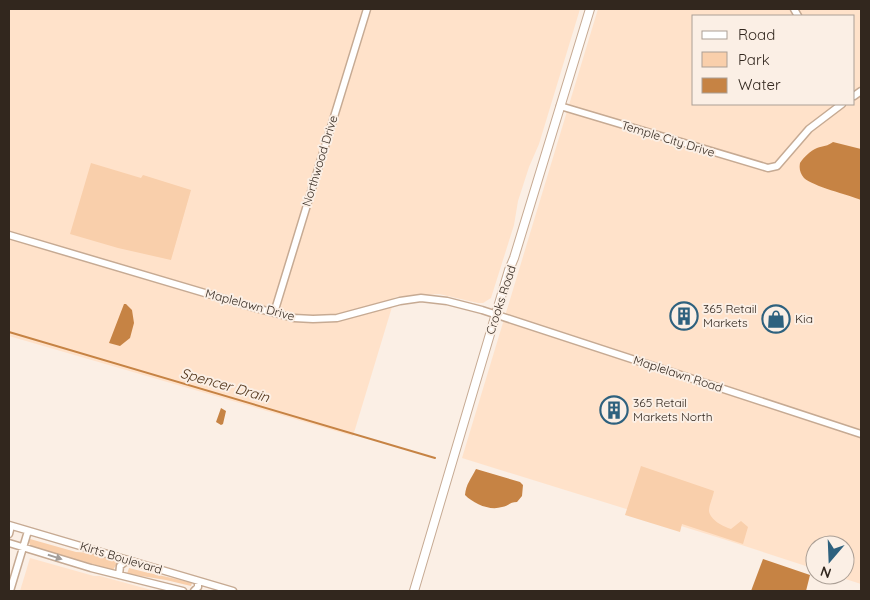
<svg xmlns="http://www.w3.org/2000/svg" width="870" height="600" font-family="Quicksand,sans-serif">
<rect width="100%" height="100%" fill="#fbefe5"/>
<path fill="#ffe2ca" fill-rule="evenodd" d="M9,9H580L539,144L529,167L518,201L514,225L491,298L483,303H478L439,294L395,297L353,436L9,336Z
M598,9H861V584L833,575H845V545H815V569L723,539L462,458ZM694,16H854V104H694Z
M30,558L94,576H100L155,591H20Z"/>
<path fill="#f9cfab" d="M91,163L141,178L143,175L191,190L171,260L118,248L70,234Z
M641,466L714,491C713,497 709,505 709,511C710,520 724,527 731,529L741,521L748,527L743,544L682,524L680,532L625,515Z
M30,539L76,552L92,553L118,562L113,570L33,547L30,545L28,540Z
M129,568C150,574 171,577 192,583L191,586L166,580L129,574H127Z"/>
<path fill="#c68344" d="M833,142L861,149V200C849,195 812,186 804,178C800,173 799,169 800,163C804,157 810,151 817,148C823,146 828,146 833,142Z
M124,304H126L132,310L134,323L130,338L120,346L109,343Z
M221,408L226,411L223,424L221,425L216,422Z
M476,469L520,482L523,485L522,496L517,502C510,502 508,506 502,507C490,511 474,504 465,495C466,484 471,479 476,469Z
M763,559L810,575L806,591H751Z"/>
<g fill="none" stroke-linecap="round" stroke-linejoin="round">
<path stroke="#c68344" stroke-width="2" d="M9,332L435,458"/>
<g stroke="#c6aa93" stroke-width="9">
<path id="minor" d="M794,9L798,16
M854,96L861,91
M560,106L768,168L777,166L809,129L842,104
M9,235L252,307L294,318L313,319L337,318L400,301L421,298L447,301L482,310L861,434
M274,313L367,9
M9,525L233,591
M9,534L11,526
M9,543L91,568L183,591
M119,575L120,566L125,562L130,561
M10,591L28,531
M194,591L198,587V581"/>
</g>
<g stroke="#c6aa93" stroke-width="10">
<path id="major" d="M414,591L509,270L514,258L590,9"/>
</g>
<use href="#minor" stroke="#fff" stroke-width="6"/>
<use href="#major" stroke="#fff" stroke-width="8"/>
</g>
<defs><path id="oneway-solid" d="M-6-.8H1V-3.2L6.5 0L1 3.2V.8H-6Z" transform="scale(1.25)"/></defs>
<use fill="#a39e9a" href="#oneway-solid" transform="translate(55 557) rotate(17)"/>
<defs>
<g id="building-ring" transform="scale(1.4375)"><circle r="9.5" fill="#fbefe5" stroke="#2e617e" stroke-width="1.5"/><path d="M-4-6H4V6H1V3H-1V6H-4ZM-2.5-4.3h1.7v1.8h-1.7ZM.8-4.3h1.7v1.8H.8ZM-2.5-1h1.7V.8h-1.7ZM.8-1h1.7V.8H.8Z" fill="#2e617e"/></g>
<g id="shop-ring" transform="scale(1.4375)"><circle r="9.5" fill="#fbefe5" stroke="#2e617e" stroke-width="1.5"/><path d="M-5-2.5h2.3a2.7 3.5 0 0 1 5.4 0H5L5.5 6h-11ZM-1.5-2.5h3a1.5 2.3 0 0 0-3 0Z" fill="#2e617e"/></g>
</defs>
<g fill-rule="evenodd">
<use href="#building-ring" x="684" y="316"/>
<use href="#shop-ring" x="776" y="319"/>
<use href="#building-ring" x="614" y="410"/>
</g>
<g text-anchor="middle" stroke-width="4" stroke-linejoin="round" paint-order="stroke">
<g font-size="12" fill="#32271e" stroke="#fbefe5">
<text transform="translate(668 139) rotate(17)" y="4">Temple City Drive</text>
<text transform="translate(320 161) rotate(-73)" y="4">Northwood Drive</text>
<text transform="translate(501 300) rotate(-72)" y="4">Crooks Road</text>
<text transform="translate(250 305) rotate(15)" y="4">Maplelawn Drive</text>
<text transform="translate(678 374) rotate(18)" y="4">Maplelawn Road</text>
<text transform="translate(121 558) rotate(17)" y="4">Kirts Boulevard</text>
</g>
<g font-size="12" fill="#32271e" stroke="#fbefe5" text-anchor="start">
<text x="703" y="313">365 Retail<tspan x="703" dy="14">Markets</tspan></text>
<text x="795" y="323">Kia</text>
<text x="633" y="407">365 Retail<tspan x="633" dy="14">Markets North</tspan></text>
</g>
<g font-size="14" font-style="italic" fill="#4f3217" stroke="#fbefe5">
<text transform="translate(225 385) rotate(16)" y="5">Spencer Drain</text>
</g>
</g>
<rect width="870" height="600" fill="none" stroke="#32271e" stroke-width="20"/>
<rect x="692" y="15" width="162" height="90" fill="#fbefe5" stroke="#ab9f95"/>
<rect x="702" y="31" width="25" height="8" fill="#ffffff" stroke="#ab9f95"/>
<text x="738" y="40" font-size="15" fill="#32271e">Road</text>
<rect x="702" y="52" width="25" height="15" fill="#f9cfab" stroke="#ab9f95"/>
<text x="738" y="65" font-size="15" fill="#32271e">Park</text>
<rect x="702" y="78" width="25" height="15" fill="#c68344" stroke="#ab9f95"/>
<text x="738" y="90" font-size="15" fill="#32271e">Water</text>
<g transform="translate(830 560) rotate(199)"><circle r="24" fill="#fbefe5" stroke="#ab9f95"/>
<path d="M0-4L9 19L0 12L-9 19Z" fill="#2e617e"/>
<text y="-8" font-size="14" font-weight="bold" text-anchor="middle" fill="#32271e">N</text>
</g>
</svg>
